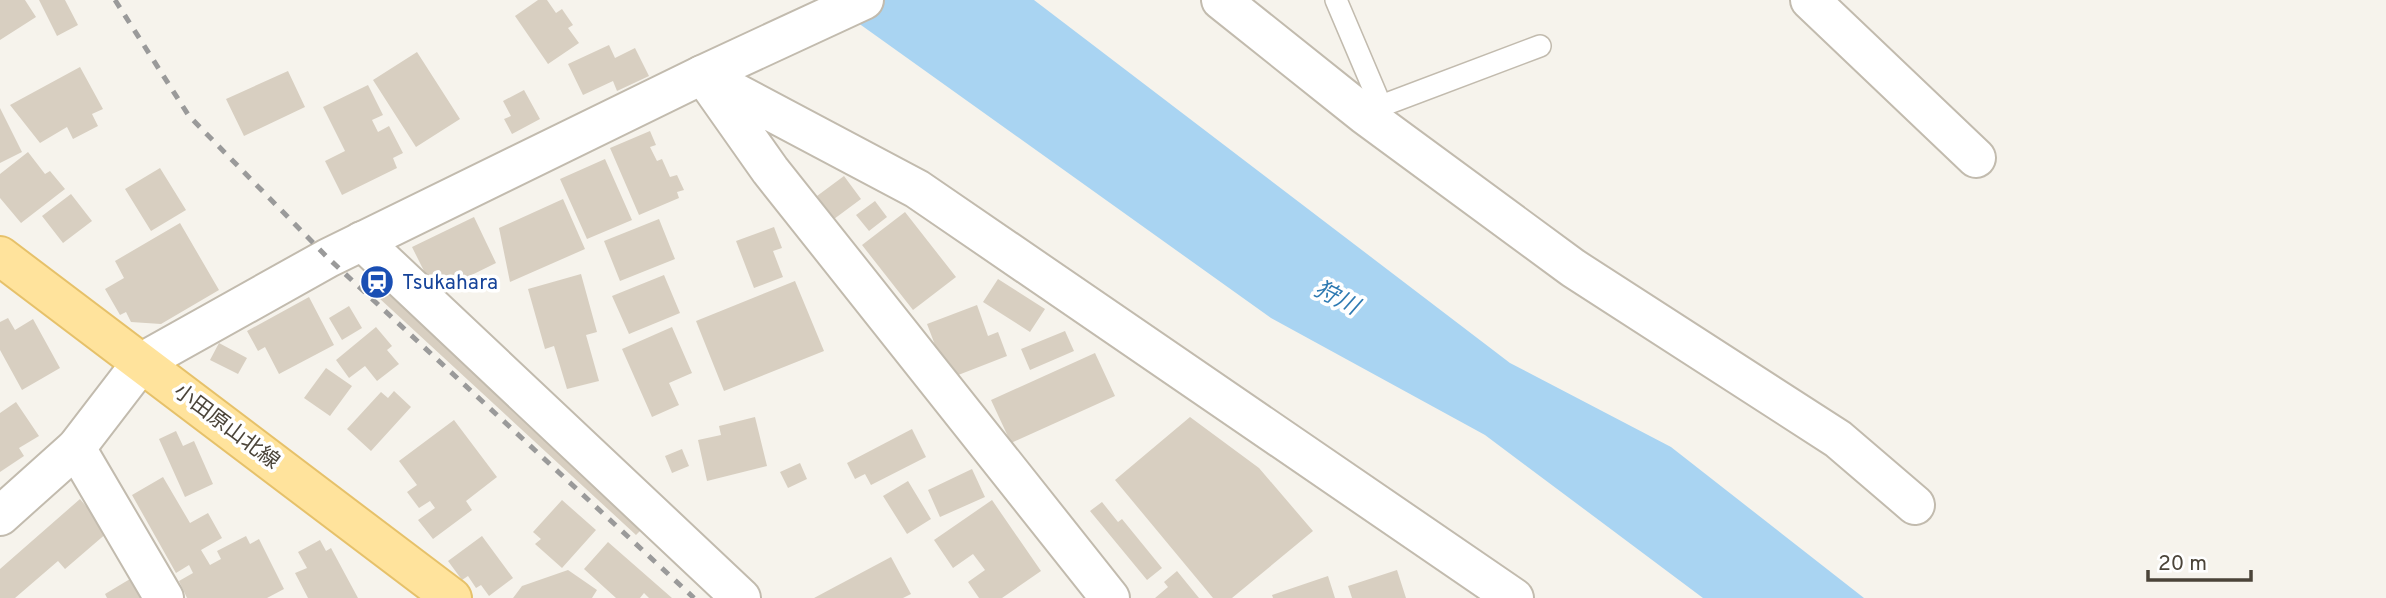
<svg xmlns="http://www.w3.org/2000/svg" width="2386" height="598" font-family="Overpass,'Noto Sans JP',sans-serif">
<rect width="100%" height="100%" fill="#f6f3ec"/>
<path fill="#a9d4f2" d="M826,0H1034L1510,363L1671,447L1864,598H1703L1485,435L1271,318Z"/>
<path fill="#d8cfc1" d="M0,0H25L36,17L0,40Z
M39,0H65L78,25L57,36Z
M538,0H547L556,13L562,9L573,25L568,28L579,43L548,64L515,16Z
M609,45L615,58L635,48L649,76L617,91L613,81L583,95L568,64Z
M417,52L460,119L416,147L373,80Z
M80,67L103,109L92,114L98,126L73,139L67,127L40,143L10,105Z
M288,71L305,107L244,136L226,99Z
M368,85L383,115L372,120L378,132L389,126L403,153L393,158L397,168L342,195L325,161L345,151L323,107Z
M524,90L540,119L512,134L504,119L511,116L503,101Z
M0,108L22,152L0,163Z
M650,131L656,145L650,147L657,161L662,159L670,177L677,175L684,190L677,192L679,198L639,215L610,148Z
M28,152L45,174L50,171L65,189L21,223L0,198V174Z
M605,159L632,220L587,239L560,179Z
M160,168L186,210L151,231L125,189Z
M844,176L861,199L834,219L817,196Z
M71,194L92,221L63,243L42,216Z
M563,199L585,249L510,282L499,228Z
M875,201L887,217L869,231L856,215Z
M905,212L956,277L913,310L862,245Z
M474,217L496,263L435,293L412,247Z
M659,219L675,259L620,281L604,241Z
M180,223L219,290L161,324L131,322L126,312L120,315L105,289L124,278L115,261Z
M774,227L782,248L773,251L783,277L754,288L736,241Z
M581,274L597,332L586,335L599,381L567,389L554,346L545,349L528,289Z
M664,275L680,313L629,334L612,296Z
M998,279L1045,309L1030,332L983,302Z
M795,281L824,351L724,391L696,321Z
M390,288L644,527L636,535L379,298Z
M309,297L334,345L279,374L265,347L258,351L247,331Z
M977,305L988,336L998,332L1007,356L948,379L927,324Z
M349,306L362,328L342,340L329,318Z
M8,318L15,330L33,319L60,368L22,390L0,350V322Z
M376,327L392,346L387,350L399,364L377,381L365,366L349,378L336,360Z
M672,327L692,373L669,383L679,405L652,417L622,349Z
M1065,331L1074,351L1030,370L1021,349Z
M219,343L247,358L238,374L210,360Z
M1095,353L1115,396L1011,443L991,400Z
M326,368L352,386L330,416L304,398Z
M394,391L411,407L371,451L347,429L381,392L388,398Z
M16,402L39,436L19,448L24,456L0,472V413Z
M755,417L767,466L707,481L698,440L721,435L719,426Z
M1190,417L1259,468L1313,531L1232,598H1213L1115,480Z
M454,420L497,477L466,501L472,510L433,539L418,520L435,508L430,501L419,508L407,492L417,485L399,461Z
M912,429L926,457L871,485L865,474L855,479L847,463Z
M176,431L183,446L194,441L213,484L185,497L159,439Z
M682,449L689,466L672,473L665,456Z
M800,463L807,479L788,488L780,472Z
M972,469L985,497L940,517L928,490Z
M163,477L190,523L208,513L222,538L201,550L210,565L221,559L217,551L246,536L250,544L259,539L284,589L267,598H187L179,581L193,573L189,565L176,573L132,495Z
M908,481L931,519L907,534L883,496Z
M80,499L108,532L65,569L58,561L15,598H0V569Z
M562,500L596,530L562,568L535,544L541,539L533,532Z
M992,500L1041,571L1002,598H979L968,582L985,570L973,554L953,568L934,540Z
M1102,502L1118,522L1122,519L1162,568L1147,580L1090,511Z
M482,536L513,578L489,596L481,585L476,588L468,576L462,580L448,561Z
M320,540L326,551L331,548L358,598H308L295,573L307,568L298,552Z
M608,542L672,598H649L644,593L640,598H616L584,569Z
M891,557L911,594L903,598H814Z
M568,570L597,590L592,598H513L522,586Z
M1397,570L1406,598H1352L1348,586Z
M1177,571L1199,598H1155L1168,587L1164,582Z
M1328,576L1335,598H1273L1272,595Z
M130,579L142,598H107L105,594Z"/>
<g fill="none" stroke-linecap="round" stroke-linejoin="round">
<g stroke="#c2bbae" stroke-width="24">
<path id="service" d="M1336,0L1381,106
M1365,115L1381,106L1540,46"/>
</g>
<g stroke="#c2bbae" stroke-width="42">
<path id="minor" d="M1221,0L1365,115L1573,268L1838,439L1915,505
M1810,0L1976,158
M702,75L917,189L1514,598
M708,82L770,170L1110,598
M362,241L741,598
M76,448L164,598"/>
</g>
<g stroke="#c2bbae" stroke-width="42">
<path id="tertiary" d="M0,516L76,448L142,362L328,258L702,75L864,0"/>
</g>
<g stroke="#e6c16a" stroke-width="42">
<path id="primary" d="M0,256L452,598"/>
</g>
<use href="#service" stroke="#fff" stroke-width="21"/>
<use href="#minor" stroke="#fff" stroke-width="38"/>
<use href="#tertiary" stroke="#fff" stroke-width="38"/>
<use href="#primary" stroke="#ffe39c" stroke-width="38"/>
<path stroke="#9a9a9a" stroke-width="5" stroke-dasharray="9 9" stroke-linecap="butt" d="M115,0L189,116L328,258L694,598"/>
</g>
<defs>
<g id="station-disc" transform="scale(1.75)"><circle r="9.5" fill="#1a4fb4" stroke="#fff"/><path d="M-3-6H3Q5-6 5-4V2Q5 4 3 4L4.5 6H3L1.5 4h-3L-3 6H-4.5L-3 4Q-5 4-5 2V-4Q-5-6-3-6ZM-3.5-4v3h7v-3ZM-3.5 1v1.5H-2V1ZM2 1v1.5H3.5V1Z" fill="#fff"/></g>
</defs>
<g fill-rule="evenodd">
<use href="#station-disc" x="377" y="282"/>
</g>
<g text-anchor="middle" stroke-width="7" stroke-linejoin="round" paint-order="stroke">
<g font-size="21" fill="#164399" stroke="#fff" text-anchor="start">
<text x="402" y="289">Tsukahara</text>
</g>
<g font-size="21" fill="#4b4439" stroke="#fff">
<text transform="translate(227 426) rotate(37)" y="7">小田原山北線</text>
</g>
<g font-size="23" font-style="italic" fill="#2e7ab2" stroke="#fff">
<text transform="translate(1337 297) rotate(27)" y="8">狩川</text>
</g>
</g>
<path d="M2148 570v10h103v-10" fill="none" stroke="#4b4439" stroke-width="3.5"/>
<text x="2158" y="570" font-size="21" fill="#4b4439" stroke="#ffffff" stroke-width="5" paint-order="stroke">20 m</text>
</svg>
